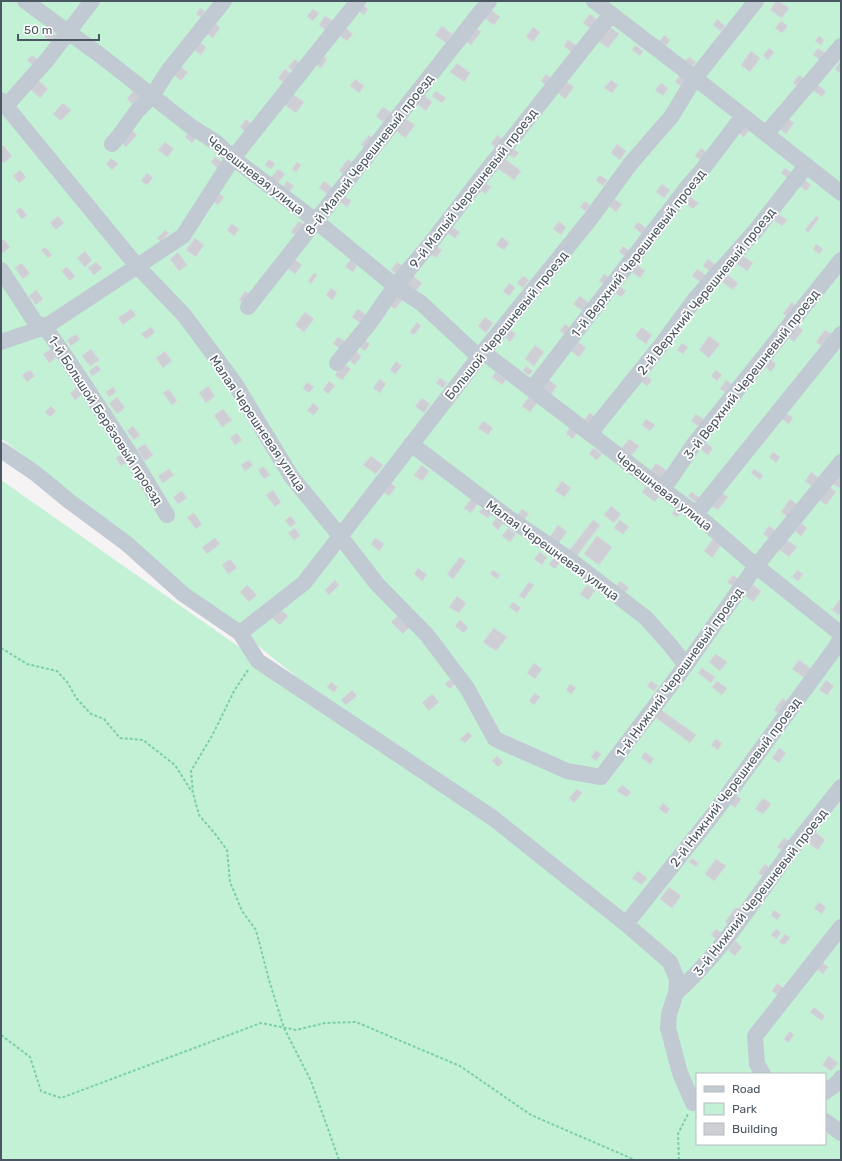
<svg xmlns="http://www.w3.org/2000/svg" width="842" height="1161" font-family="Rubik,sans-serif">
<rect width="100%" height="100%" fill="#f5f3f3"/>
<path fill="#c3f1d5" fill-rule="evenodd" d="M1,1H841V1160H1V480L249,654L309,687L1,438ZM697,1074H825V1144H697Z"/>
<path fill="#cdcfd5" stroke="#d7d9de" d="M776,1H779L789,8L782,18L770,10Z
M360,3L368,9L364,15L356,9Z
M200,8L205,11L201,17L196,14Z
M489,8L500,17L494,25L483,17Z
M313,9L319,13L313,21L307,16Z
M590,14L598,20L591,29L583,23Z
M325,16L335,22L328,32L319,25Z
M717,19L725,26L721,31L713,25Z
M781,21L788,26L782,33L775,28Z
M213,22L220,28L213,38L205,32Z
M343,26L353,34L347,41L337,34Z
M442,26L452,34L446,43L435,35Z
M473,26L481,32L471,45L464,40Z
M609,26L619,34L608,48L598,41Z
M533,27L540,32L533,42L526,37Z
M50,30L59,38L53,44L44,36Z
M664,35L670,40L662,51L656,46Z
M819,36L824,40L821,45L815,41Z
M568,40L579,47L574,54L564,46Z
M198,41L206,47L201,55L193,49Z
M635,45L643,51L640,56L632,50Z
M769,48L774,52L768,60L763,56Z
M818,48L825,53L820,60L813,55Z
M751,51L760,58L750,72L741,65Z
M321,54L327,59L321,68L314,63Z
M32,55L39,61L35,67L27,60Z
M689,57L696,62L689,70L682,65Z
M295,59L302,65L296,73L288,67Z
M840,62H841V74L835,69Z
M457,63L470,73L464,82L450,72Z
M179,66L188,72L181,81L173,74Z
M285,69L291,74L284,83L278,78Z
M546,74L552,79L547,86L541,81Z
M681,74L688,79L682,87L675,82Z
M799,75L805,79L799,88L793,83Z
M36,78L48,89L40,98L28,87Z
M355,79L364,86L359,93L350,86Z
M564,80L574,87L565,99L556,91Z
M611,80L618,85L612,93L604,88Z
M661,83L668,88L663,96L655,90Z
M815,83L826,91L822,97L811,89Z
M135,89L144,98L136,107L127,99Z
M436,91L446,98L442,103L432,96Z
M290,92L304,102L296,113L282,103Z
M423,94L432,102L426,111L416,103Z
M63,103L71,110L61,121L53,114Z
M383,107L393,114L386,124L376,116Z
M403,117L415,125L405,138L394,129Z
M786,117L794,123L786,134L778,128Z
M246,119L253,125L247,133L240,127Z
M743,125L749,130L744,137L737,132Z
M130,129L137,135L126,147L120,141Z
M189,131L196,138L192,143L185,137Z
M369,135L373,139L366,149L361,145Z
M497,135L505,141L498,149L491,144Z
M165,142L174,149L167,157L158,150Z
M617,144L626,151L620,160L611,153Z
M3,145L12,156L3,163L1,161V147Z
M512,148L519,153L514,158L508,154Z
M701,148L706,152L700,160L695,156Z
M215,157L223,163L218,169L211,162Z
M111,158L118,164L112,170L106,164Z
M504,158L521,171L514,180L496,167Z
M269,159L275,164L271,169L265,165Z
M348,159L354,164L346,176L339,171Z
M297,162L301,165L296,172L292,169Z
M785,168L793,174L789,179L781,173Z
M278,169L285,174L277,184L270,179Z
M20,170L26,177L19,183L13,176Z
M147,173L153,178L147,185L141,181Z
M600,175L607,180L603,186L596,180Z
M803,179L811,185L806,191L798,185Z
M287,181L294,186L289,192L283,187Z
M324,181L333,188L328,194L319,188Z
M484,182L491,187L485,194L479,189Z
M662,184L670,190L664,198L656,192Z
M217,192L224,197L218,205L211,200Z
M342,194L351,201L347,207L338,200Z
M690,197L699,203L693,209L686,203Z
M614,199L622,204L616,212L609,206Z
M585,201L590,205L585,211L580,207Z
M20,207L27,215L22,219L16,211Z
M777,213L787,220L782,226L772,219Z
M58,216L64,223L56,230L50,223Z
M816,216L819,218L808,233L805,230Z
M299,221L306,226L298,237L291,232Z
M559,221L566,227L561,235L553,229Z
M638,222L646,228L642,234L634,227Z
M232,224L239,229L234,236L227,230Z
M451,226L460,232L455,238L446,232Z
M165,230L169,233L161,242L157,238Z
M502,237L509,243L504,250L496,245Z
M195,238L204,245L196,257L186,250Z
M3,239L10,247L3,253L1,251V240Z
M816,244L823,249L819,254L813,249Z
M435,245L442,250L436,258L429,253Z
M623,246L629,251L625,256L619,252Z
M45,247L52,255L48,258L41,250Z
M85,251L92,260L85,267L77,258Z
M178,252L187,265L179,271L170,259Z
M742,255L753,263L747,271L736,263Z
M293,258L302,265L295,274L286,267Z
M351,259L358,264L353,272L345,267Z
M708,259L716,265L711,272L703,266Z
M96,262L102,268L94,275L88,268Z
M397,262L405,268L400,276L391,270Z
M21,263L30,273L23,279L15,268Z
M635,263L645,271L640,278L630,271Z
M67,267L75,276L70,281L61,271Z
M697,269L707,276L701,282L692,276Z
M724,272L738,283L733,290L718,279Z
M314,273L317,275L311,284L308,281Z
M604,274L612,279L606,286L599,281Z
M412,275L422,283L415,292L405,284Z
M523,276L529,280L523,288L517,283Z
M509,283L515,288L509,296L503,291Z
M619,286L626,291L621,297L614,292Z
M331,288L337,293L332,300L326,295Z
M36,290L43,299L36,305L29,296Z
M245,291L249,294L243,303L239,300Z
M395,295L402,300L395,309L388,304Z
M580,296L589,303L583,311L573,304Z
M792,302L798,308L790,319L783,313Z
M131,309L136,315L123,325L118,318Z
M358,309L368,316L362,324L352,317Z
M305,312L314,319L304,332L295,325Z
M485,317L493,323L486,333L478,326Z
M417,322L421,326L414,335L410,332Z
M565,324L573,331L569,337L560,331Z
M795,324L803,330L794,342L787,336Z
M151,327L155,332L146,339L141,334Z
M642,327L652,335L646,344L635,336Z
M510,330L516,334L510,342L505,337Z
M825,330L831,334L822,346L816,342Z
M76,334L80,339L71,346L67,340Z
M709,336L720,344L709,358L699,350Z
M338,337L347,343L342,350L333,344Z
M363,339L370,344L365,351L358,346Z
M578,342L586,348L579,357L571,351Z
M682,343L688,347L683,354L677,350Z
M535,345L544,352L534,366L525,359Z
M51,349L57,357L49,363L43,354Z
M91,349L99,360L90,366L82,356Z
M354,350L361,356L355,365L348,359Z
M165,351L172,361L163,368L156,358Z
M770,359L776,364L771,372L764,366Z
M396,361L402,366L395,374L390,370Z
M343,363L351,369L342,380L335,375Z
M97,365L101,370L92,376L89,371Z
M526,366L533,371L529,375L523,371Z
M30,370L35,376L27,382L22,375Z
M716,370L722,375L717,381L711,376Z
M496,372L506,380L502,385L492,377Z
M644,375L652,380L647,386L640,381Z
M440,378L447,383L443,388L436,383Z
M547,378L557,386L550,396L539,388Z
M380,379L386,384L380,393L373,388Z
M726,380L733,385L727,393L720,389Z
M329,381L335,386L328,394L323,390Z
M307,382L314,387L309,393L303,388Z
M79,386L84,393L75,400L70,393Z
M208,386L215,396L206,403L199,393Z
M113,387L116,392L109,397L106,392Z
M169,389L177,401L172,405L163,393Z
M117,397L125,408L117,414L109,403Z
M529,397L537,403L530,412L522,406Z
M422,398L430,404L424,413L415,406Z
M313,403L319,408L314,415L307,411Z
M51,406L56,411L50,417L45,412Z
M223,409L232,420L222,427L214,415Z
M784,411L793,418L789,424L779,417Z
M590,413L595,417L590,424L584,420Z
M696,414L706,421L701,428L691,421Z
M646,419L655,425L650,431L642,425Z
M483,421L493,428L488,435L478,428Z
M133,426L140,435L134,440L127,431Z
M571,426L578,431L573,439L566,434Z
M237,433L242,440L235,445L230,438Z
M629,439L639,446L631,456L621,449Z
M702,440L713,448L708,455L697,447Z
M145,444L153,455L145,461L137,449Z
M593,448L602,454L597,460L589,454Z
M124,452L130,460L121,466L116,458Z
M773,452L780,457L776,463L769,457Z
M371,456L383,465L376,474L363,465Z
M249,460L253,465L245,471L241,465Z
M656,463L669,472L661,482L649,473Z
M422,465L429,471L422,481L414,475Z
M263,466L270,475L264,479L258,470Z
M169,469L174,475L163,483L158,476Z
M754,469L763,475L760,480L751,473Z
M811,472L820,479L813,487L805,481Z
M841,472V486L839,488L832,483Z
M562,481L571,488L564,497L555,491Z
M389,482L396,487L389,496L382,491Z
M646,486L659,496L655,502L642,492Z
M828,486L836,492L826,505L818,499Z
M273,490L281,502L275,507L266,495Z
M182,491L187,498L178,504L173,497Z
M720,491L728,497L718,510L710,505Z
M691,492L702,499L698,504L688,496Z
M472,498L479,502L471,513L464,508Z
M790,499L798,505L789,518L781,512Z
M485,505L493,511L488,518L479,512Z
M611,506L621,514L614,523L604,515Z
M676,508L681,512L677,517L672,514Z
M522,509L529,514L523,521L516,516Z
M194,513L202,524L196,529L187,517Z
M291,516L296,523L290,527L285,520Z
M496,518L503,523L498,530L492,524Z
M593,520L600,525L576,557L569,551Z
M620,520L629,527L623,534L614,528Z
M801,523L807,528L801,536L795,531Z
M558,525L567,532L557,545L549,538Z
M769,526L776,531L770,539L763,534Z
M295,528L300,536L294,540L288,533Z
M508,528L516,534L510,542L502,536Z
M597,536L612,547L599,565L584,554Z
M215,538L220,544L207,554L202,547Z
M375,538L384,544L379,551L371,544Z
M784,538L797,547L789,557L777,548Z
M713,539L721,545L712,558L704,551Z
M540,552L547,557L542,565L534,559Z
M460,557L466,561L453,579L447,574Z
M554,558L560,562L555,569L549,564Z
M230,559L237,568L228,574L222,565Z
M418,568L427,575L422,581L414,574Z
M493,570L500,575L497,579L490,574Z
M797,570L803,574L798,581L792,577Z
M733,575L738,579L733,586L727,582Z
M335,580L339,585L329,595L325,590Z
M620,581L629,588L624,594L615,588Z
M529,582L534,585L524,599L519,596Z
M751,583L761,591L753,602L743,594Z
M247,585L257,595L249,602L240,592Z
M587,585L595,591L588,600L580,594Z
M457,596L466,603L459,613L449,607Z
M840,599L841,612L839,615L832,610Z
M513,602L521,608L517,613L509,607Z
M280,609L288,616L280,625L272,618Z
M400,614L411,626L403,634L391,622Z
M460,620L468,627L464,633L455,626Z
M494,628L507,637L496,651L483,642Z
M716,654L727,662L720,671L709,662Z
M799,660L813,670L806,679L792,669Z
M534,663L542,669L535,679L527,673Z
M702,668L715,677L711,683L698,673Z
M450,679L454,684L450,689L445,684Z
M826,680L834,686L827,695L819,690Z
M651,681L658,686L654,691L647,686Z
M717,681L727,688L722,695L712,687Z
M331,682L338,687L334,692L327,687Z
M570,684L576,688L571,694L566,690Z
M352,690L357,696L346,705L341,700Z
M535,693L540,697L534,705L529,701Z
M432,694L439,702L429,711L422,703Z
M783,698L788,702L779,714L774,710Z
M660,709L696,735L690,743L655,717Z
M468,732L472,736L465,743L460,739Z
M716,739L722,743L718,750L711,745Z
M779,748L786,753L779,763L772,758Z
M596,750L601,754L596,761L591,757Z
M645,752L654,759L650,764L641,758Z
M497,756L503,762L498,767L492,761Z
M622,785L631,792L627,797L617,791Z
M577,789L582,793L574,803L569,798Z
M735,795L741,799L735,808L729,803Z
M763,798L771,804L763,814L755,809Z
M663,803L670,809L666,814L659,809Z
M813,830L825,840L818,850L805,841Z
M784,838L792,843L785,853L777,847Z
M692,858L699,863L696,867L689,862Z
M716,859L726,866L714,881L705,874Z
M765,864L770,868L764,877L758,873Z
M638,871L647,878L642,885L632,878Z
M669,887L681,896L672,908L660,899Z
M819,902L826,907L822,914L814,908Z
M736,907L741,911L730,925L725,922Z
M774,910L781,915L777,920L771,915Z
M716,929L723,934L718,940L711,935Z
M776,929L781,933L776,939L771,935Z
M785,934L790,938L784,945L779,942Z
M735,941L742,947L735,956L728,950Z
M820,961L828,967L823,974L815,967Z
M777,983L786,990L781,997L772,991Z
M814,1007L825,1016L822,1021L810,1012Z
M790,1031L794,1035L788,1043L784,1039Z
M829,1056L838,1063L831,1071L822,1065Z"/>
<g fill="none" stroke-linecap="round" stroke-linejoin="round">
<path stroke="#7ad0a6" stroke-width="2" stroke-dasharray="3 2" stroke-linecap="butt" d="M1,648L27,664L57,671L67,682L77,699L91,714L104,719L120,738L143,740L175,765L192,792
M248,670L234,691L213,734L191,771L193,793L199,815L216,835L227,850L230,882L242,911L256,930L269,980L284,1028L311,1081L339,1160
M1,1035L30,1057L41,1091L61,1098L261,1023L296,1030L325,1023L356,1022L460,1066L531,1115L635,1160
M679,1160L678,1134L688,1114"/>
<path stroke="#c1cad2" stroke-width="16" d="M25,1L100,55L189,125L217,143L233,158L316,221L395,286L421,303L479,357
M594,1L695,78L841,193
M1,100L137,266L184,315L234,382L291,476L340,536L377,584L427,635L467,688L495,739L567,771L601,777L686,665L756,566L841,462
M6,106L47,60L92,1
M766,134L841,46
M112,144L119,136L137,111L152,96L168,71L224,1
M1,270L35,322L45,327L68,360L132,457L167,515
M248,307L489,1
M1,342L45,327L183,236L233,158L358,1
M483,352L661,488L696,514L756,566L841,634
M337,363L369,324L395,286L430,244L483,175L611,14
M532,389L689,185L702,170L743,116
M592,435L596,426L662,344L695,299L756,230L806,166
M411,444L509,518L568,558L646,618L670,645L686,665
M1,450L35,473L69,501L126,543L183,594L240,633L258,661L493,818L626,924L670,962L677,979L676,993L669,1014L668,1028L680,1073L693,1103L697,1101
M661,488L669,481L694,444L841,260
M696,514L841,334
M240,633L304,583L483,352L591,218L631,163L671,117L695,78L756,1
M626,924L712,816L836,647L841,638
M676,993C718,956 748,909 781,864C800,837 821,813 841,787
M763,1074L757,1064L755,1036L841,927
M825,1092L836,1084L841,1078
M825,1121L841,1133"/>
</g>
<g text-anchor="middle" stroke-width="3.5" stroke-linejoin="round" paint-order="stroke">
<g font-size="13" fill="#4a5661" stroke="#fff">
<text transform="translate(369 154) rotate(-52)" y="5">8-й Малый Черешневый проезд</text>
<text transform="translate(256 175) rotate(38)" y="5">Черешневая улица</text>
<text transform="translate(473 188) rotate(-52)" y="5">9-й Малый Черешневый проезд</text>
<text transform="translate(638 253) rotate(-52)" y="5">1-й Верхний Черешневый проезд</text>
<text transform="translate(706 291) rotate(-51)" y="5">2-й Верхний Черешневый проезд</text>
<text transform="translate(506 325) rotate(-51)" y="5">Большой Черешневый проезд</text>
<text transform="translate(751 374) rotate(-52)" y="5">3-й Верхний Черешневый проезд</text>
<text transform="translate(106 420) rotate(57)" y="5">1-й Большой Берёзовый проезд</text>
<text transform="translate(258 423) rotate(56)" y="5">Малая Черешневая улица</text>
<text transform="translate(664 491) rotate(38)" y="5">Черешневая улица</text>
<text transform="translate(553 550) rotate(36)" y="5">Малая Черешневая улица</text>
<text transform="translate(679 672) rotate(-54)" y="5">1-й Нижний Черешневый проезд</text>
<text transform="translate(735 782) rotate(-53)" y="5">2-й Нижний Черешневый проезд</text>
<text transform="translate(760 892) rotate(-52)" y="5">3-й Нижний Черешневый проезд</text>
</g>
</g>
<rect width="842" height="1161" fill="none" stroke="#4a5661" stroke-width="4"/>
<rect x="696" y="1073" width="130" height="72" fill="#ffffff" stroke="#b7bbc0"/>
<rect x="704" y="1086" width="20" height="6" fill="#c1cad2" stroke="#b7bbc0"/>
<text x="732" y="1093" font-size="12" fill="#4a5661">Road</text>
<rect x="704" y="1103" width="20" height="12" fill="#c3f1d5" stroke="#b7bbc0"/>
<text x="732" y="1113" font-size="12" fill="#4a5661">Park</text>
<rect x="704" y="1123" width="20" height="12" fill="#cdcfd5" stroke="#b7bbc0"/>
<text x="732" y="1133" font-size="12" fill="#4a5661">Building</text>
<path d="M18 34v6h81v-6" fill="none" stroke="#4a5661" stroke-width="2"/>
<text x="24" y="34" font-size="12" fill="#4a5661" stroke="#ffffff" stroke-width="3" paint-order="stroke">50 m</text>
</svg>
